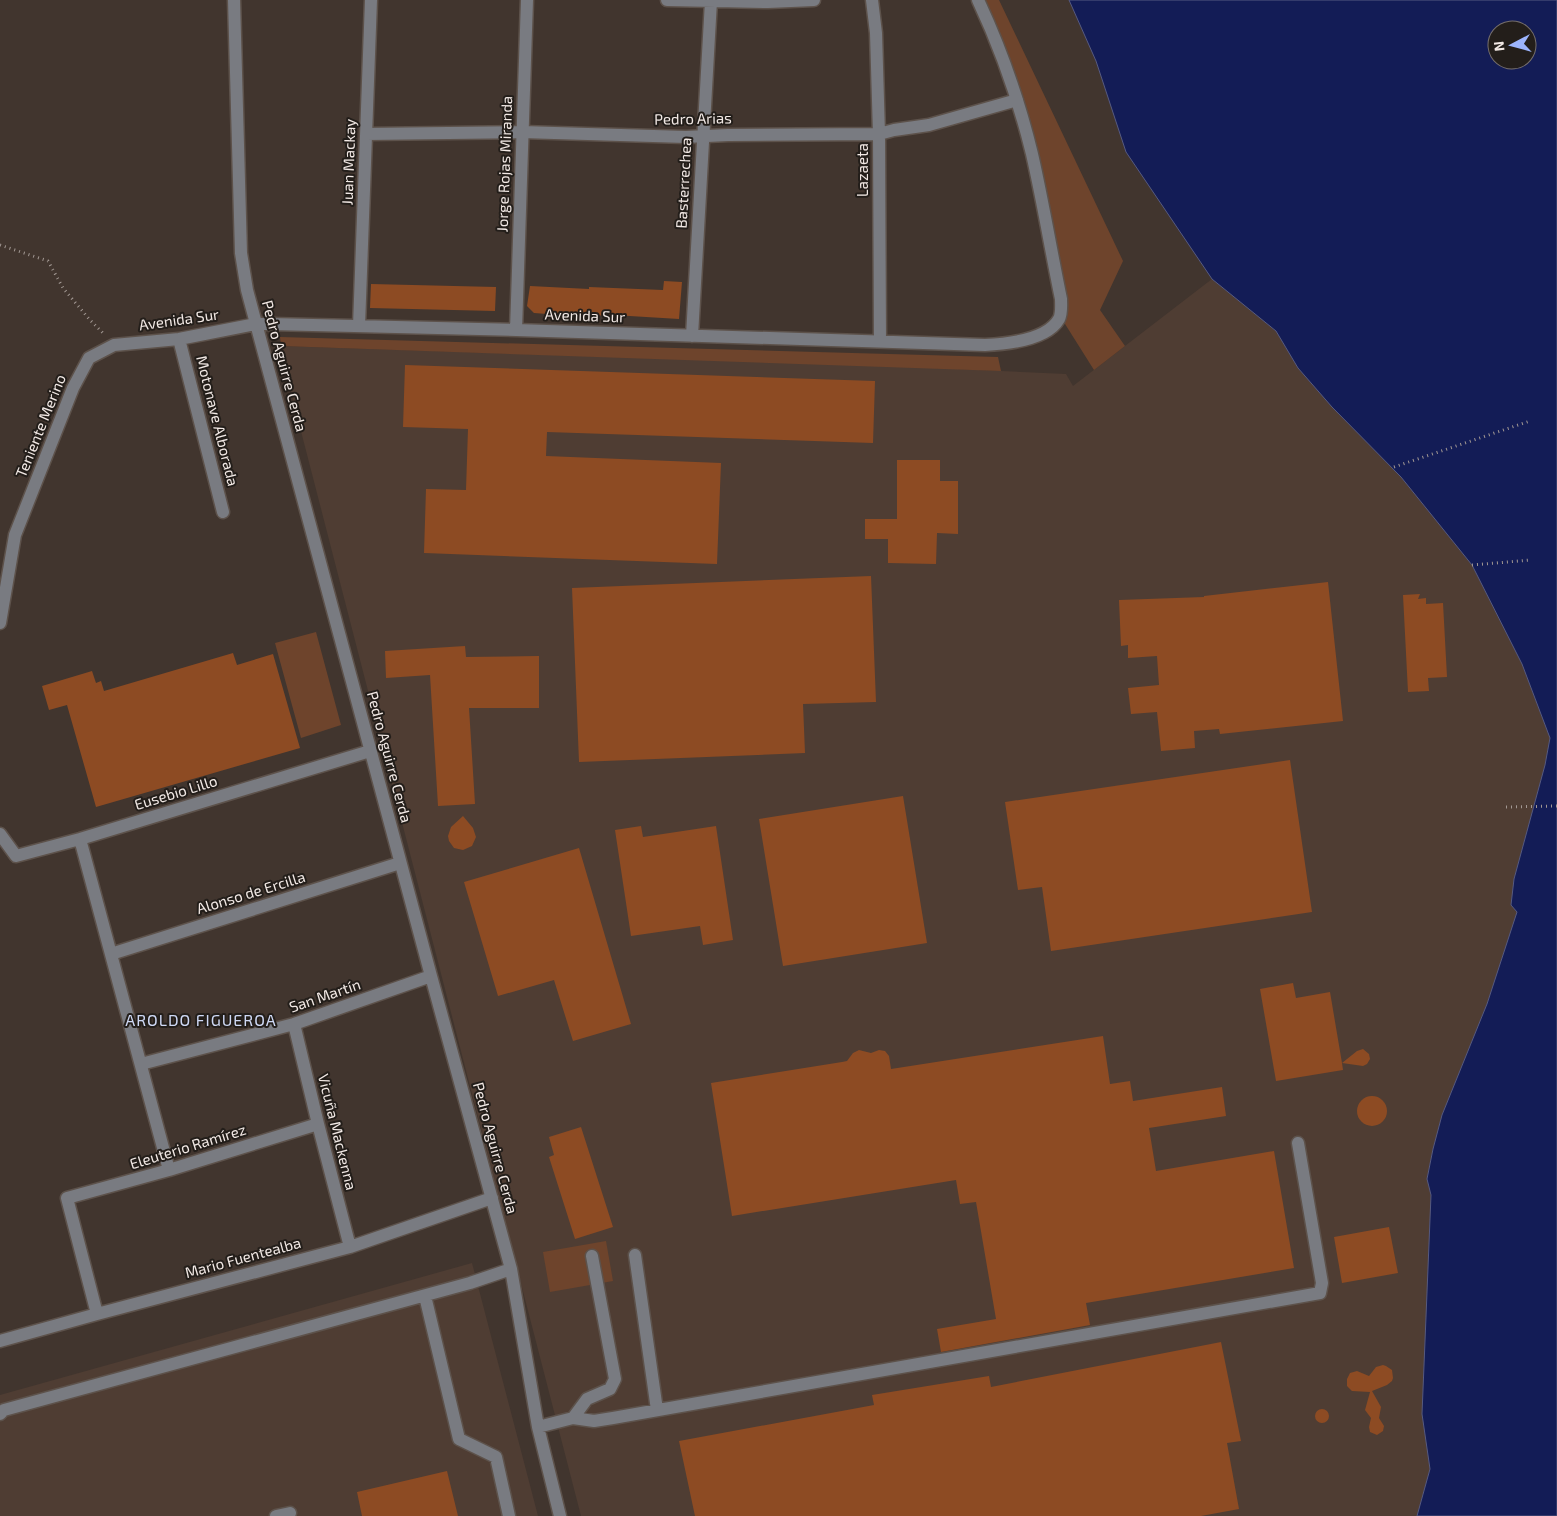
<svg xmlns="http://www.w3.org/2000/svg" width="1557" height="1516" font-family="'Exo 2',sans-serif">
<rect width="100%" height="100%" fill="#41352e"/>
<path fill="#4f3d33" d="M1212,279L1276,331L1298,368L1332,407L1401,477L1472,565L1522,664L1550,738L1545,765L1514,879L1511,905L1518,912L1487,1004L1442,1115L1433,1149L1427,1178L1431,1195L1422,1414L1430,1469L1417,1516H581L279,346L867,365L1066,374L1073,386Z
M472,1263L538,1516H0V1395Z"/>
<path fill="#6e442c" d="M978,0H999L1123,261L1100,310L1125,346L1094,370L1060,316L1032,153Z
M280,337L998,357L1001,371L281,346Z
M316,632L341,725L301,738L275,643Z
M606,1241L613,1281L550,1292L543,1252Z"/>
<path fill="#131c56" stroke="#565a81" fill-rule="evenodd" d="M1069,0H1557V1516H1417L1430,1469L1422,1414L1431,1195L1427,1179L1433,1149L1442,1115L1487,1004L1517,912L1511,905L1514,879L1545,765L1550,738L1522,664L1472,565L1401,477L1332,407L1298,368L1276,331L1212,279L1126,152L1096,61ZM1497,30H1527V60H1497Z"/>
<path fill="#8d4b23" d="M664,281L682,282L679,319L613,315V316L587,315V317L534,313L527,306L530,286L589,289V287L663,290Z
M371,284L496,287L495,311L370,308Z
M405,365L875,381L873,443L547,432L546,456L721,463L717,564L424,553L426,489L466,490L468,429L403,427Z
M897,460H940V481H958V534L937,533L936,564L888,563V539H865V519H897Z
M871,576L876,702L803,704L805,753L579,762L572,588Z
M1328,582L1343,721L1220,734L1219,729L1194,731L1195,748L1161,751L1157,712L1131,714L1128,688L1159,685L1157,656L1128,658V645L1121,646L1119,600L1204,597V596Z
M1420,594L1418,599L1426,598V604L1443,603L1447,677L1428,678L1429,691L1408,692L1403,595Z
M465,646L466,657L539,656V708H469L475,804L438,806L430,675L386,678L385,651Z
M233,653L237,665L273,654L300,748L96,807L67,705L49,710L42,686L92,671L96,683L101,681L104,691Z
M1290,760L1312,912L1051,951L1042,887L1018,890L1005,802Z
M903,796L927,943L783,966L759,819Z
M463,816L473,828L476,837L472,846L463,850L454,848L449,841L448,836L451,827Z
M641,826L643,837L716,826L733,940L703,945L700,926L631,936L615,830Z
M579,848L631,1024L573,1041L554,980L498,996L464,882Z
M1293,983L1296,998L1330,992L1342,1063L1357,1051L1363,1049L1369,1054L1370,1059L1367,1064L1363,1066L1342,1063L1343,1070L1276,1081L1260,989Z
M1103,1036L1110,1084L1130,1081L1133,1101L1222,1087L1226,1116L1149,1128L1156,1171L1274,1151L1294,1268L1086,1303L1090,1325L941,1352L937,1329L996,1319L976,1202L960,1204L956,1180L732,1216L711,1083L842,1062L847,1061L853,1053L859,1050L871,1053L879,1050L885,1051L889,1056L891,1069Z
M1357 1111a15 15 0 1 1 30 0a15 15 0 1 1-30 0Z
M581,1127L613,1227L575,1239L549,1157L554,1155L549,1137Z
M1389,1227L1398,1273L1342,1283L1334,1237Z
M1221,1342L1241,1441L1227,1443L1239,1509L1201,1516H695L679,1441L874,1405L872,1395L989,1376L991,1387Z
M1383,1365L1386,1366L1392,1370L1393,1378L1392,1381L1387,1385L1372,1391L1381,1407L1379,1418L1384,1426L1383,1431L1377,1435L1370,1432L1369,1427L1371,1418L1365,1410L1370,1392L1352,1391L1347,1386V1379L1350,1373L1357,1371L1369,1376L1376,1367Z
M1315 1416a7 7 0 1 1 14 0a7 7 0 1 1-14 0Z
M447,1471L458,1516H362L357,1492Z"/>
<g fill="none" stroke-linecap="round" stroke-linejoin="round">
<g stroke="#5d524b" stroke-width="15">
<path id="minor" d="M234,0L241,253L247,290L431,976L511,1269L538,1427L560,1516
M667,0L768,2L814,0
M872,0L876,33L879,134L880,341
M366,134L522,132L686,137L728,135L879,134L894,130L929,125L1017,100
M359,326L371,0
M516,330L527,0
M692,336L711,1
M179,339L223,512
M0,623L15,535L73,388L89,358L114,345L179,339L256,324H271L516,330L985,345C1006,344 1047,340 1059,319C1062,313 1061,305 1061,299C1051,251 1043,202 1032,154C1019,101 1001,49 978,0
M0,834L16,856L80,839L370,751
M80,839L169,1170
M111,954L400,863
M294,1024L318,1124L350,1247
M141,1064L294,1024L431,976
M635,1255L657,1410
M425,1296L459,1439L496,1457L509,1516
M97,1314L67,1198L169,1170L318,1124
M0,1341L97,1314L350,1247L492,1198
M0,1414L4,1410L470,1283L511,1269
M573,1418L587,1399L610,1389L615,1379L592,1256
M538,1427L573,1418L594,1421L613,1418L1320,1293L1322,1283L1298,1143
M276,1516L290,1513"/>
</g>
<path stroke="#a29893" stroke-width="3" stroke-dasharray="1 4" stroke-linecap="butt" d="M0,245L48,261L63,288L90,320L105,335
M1394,467L1530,421
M1472,565L1531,560
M1506,807L1557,806"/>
<use href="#minor" stroke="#797b81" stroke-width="12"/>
</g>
<g text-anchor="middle" stroke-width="4" stroke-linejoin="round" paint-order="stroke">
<g font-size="15" fill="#f2e9e5" stroke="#231e1a">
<text transform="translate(693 119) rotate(-1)" y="5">Pedro Arias</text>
<text transform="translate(349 162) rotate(-88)" y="5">Juan Mackay</text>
<text transform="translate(505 164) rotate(-88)" y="5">Jorge Rojas Miranda</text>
<text transform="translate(863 170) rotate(-90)" y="5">Lazaeta</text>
<text transform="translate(684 183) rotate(-87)" y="5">Basterrechea</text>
<text transform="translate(585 316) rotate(2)" y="5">Avenida Sur</text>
<text transform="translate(179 320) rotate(-8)" y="5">Avenida Sur</text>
<text transform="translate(284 366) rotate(75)" y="5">Pedro Aguirre Cerda</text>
<text transform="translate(217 421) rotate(76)" y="5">Motonave Alborada</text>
<text transform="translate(41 426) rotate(-68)" y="5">Teniente Merino</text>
<text transform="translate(389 757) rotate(75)" y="5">Pedro Aguirre Cerda</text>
<text transform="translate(176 793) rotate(-17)" y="5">Eusebio Lillo</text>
<text transform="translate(251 893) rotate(-17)" y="5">Alonso de Ercilla</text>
<text transform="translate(325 996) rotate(-19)" y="5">San Martín</text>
<text transform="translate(337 1132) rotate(76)" y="5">Vicuña Mackenna</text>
<text transform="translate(188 1147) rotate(-17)" y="5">Eleuterio Ramírez</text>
<text transform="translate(495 1148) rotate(75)" y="5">Pedro Aguirre Cerda</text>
<text transform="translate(243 1258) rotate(-15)" y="5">Mario Fuentealba</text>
</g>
<g font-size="16" letter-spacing="1" fill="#cfd9f5" stroke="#231e1a">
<text x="201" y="1026">AROLDO FIGUEROA</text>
</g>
</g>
<g transform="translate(1512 45) rotate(264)"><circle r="24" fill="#231e1a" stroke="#766f6b"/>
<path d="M0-4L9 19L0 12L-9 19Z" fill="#9cb4fd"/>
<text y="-8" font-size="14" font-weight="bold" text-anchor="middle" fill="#f2e9e5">N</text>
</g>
</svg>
